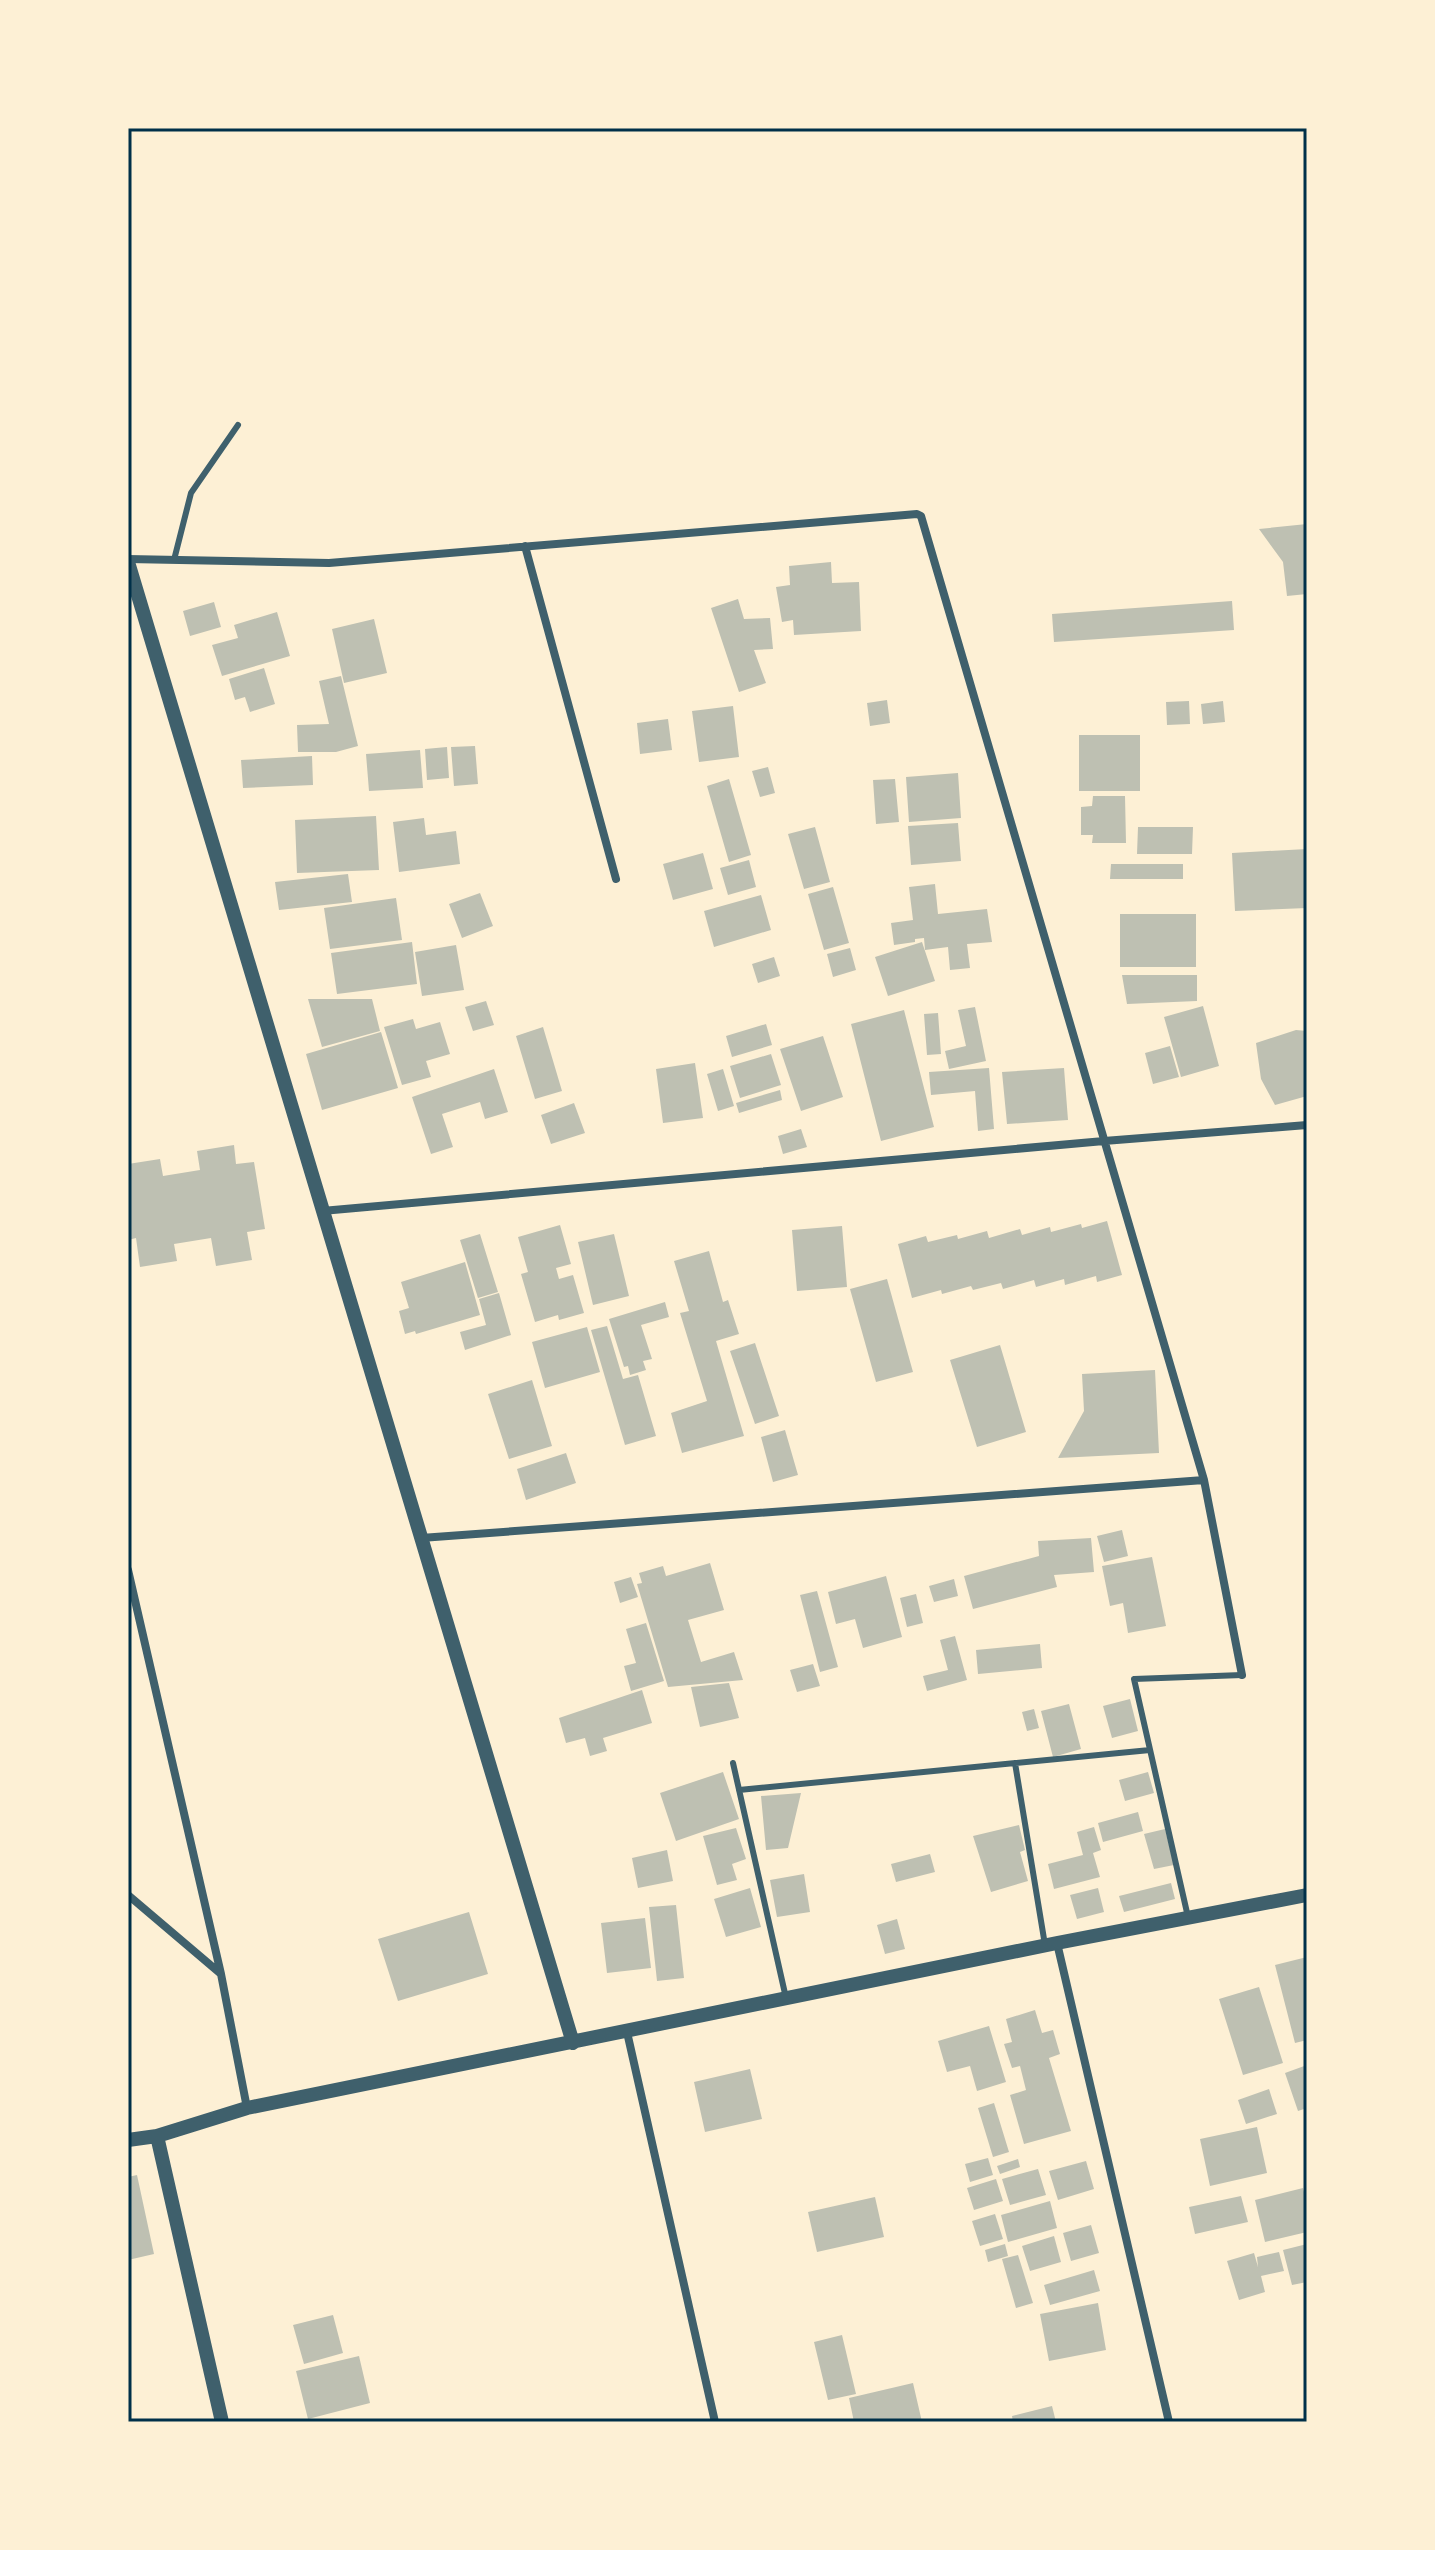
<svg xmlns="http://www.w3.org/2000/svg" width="1435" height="2550" font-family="'Exo 2',sans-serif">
<rect width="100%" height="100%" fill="#fdf0d5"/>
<path fill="#bec0b2" d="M1307,524V594L1287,596L1283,562L1259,529Z
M831,562L832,583L859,582L861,631L794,635L793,620L782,622L776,587L790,585L789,566Z
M738,599L744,619L770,618L773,649L754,650L766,683L739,692L711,608Z
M1232,601L1234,630L1054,642L1052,614Z
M214,602L221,627L190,636L183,611Z
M277,612L290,656L222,676L212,645L238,638L234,625Z
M374,619L387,673L344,683L332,629Z
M264,668L275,704L250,712L245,697L235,700L229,679Z
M341,676L358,746L336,752H298L297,725L329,724L319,681Z
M887,700L890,723L870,726L867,703Z
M1189,701L1190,724L1167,725L1166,702Z
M1223,701L1225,722L1203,724L1201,704Z
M733,706L739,757L699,762L692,711Z
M668,719L672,750L640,754L637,723Z
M1079,735H1140V791H1079Z
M475,746L478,784L454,786L451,747Z
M447,747L449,778L427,780L425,749Z
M420,750L423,788L369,791L366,754Z
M312,756L313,785L243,788L241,760Z
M768,767L775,793L760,797L752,771Z
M958,773L961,818L909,822L906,777Z
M729,779L751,855L729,862L707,786Z
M895,779L899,822L876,824L873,780Z
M1093,796H1125L1126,843H1092L1093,835H1081V807L1092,806Z
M376,816L379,870L297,873L295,820Z
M424,818L426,835L456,831L460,864L399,872L393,822Z
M958,823L961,861L911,865L908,826Z
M815,827L830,882L804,889L788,834Z
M1138,827H1193L1192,854H1137Z
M1307,849V908L1235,911L1232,853Z
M703,853L713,889L673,900L663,864Z
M749,860L756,887L728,895L720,868Z
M1111,864H1183V879H1110Z
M348,874L352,902L279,910L275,882Z
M935,884L938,914L987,909L992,942L967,944L970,968L950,970L948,947L925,950L924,938L915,939V942L894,945L891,923L913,920L909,887Z
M833,887L849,943L824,950L808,894Z
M480,893L493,926L462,938L449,904Z
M761,895L771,930L714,947L704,911Z
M396,898L402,940L330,949L324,908Z
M1120,914H1196V967H1120Z
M412,942L417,984L337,994L331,953Z
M922,942L935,981L888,996L875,957Z
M456,945L464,990L422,996L415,952Z
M850,948L856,970L833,977L827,954Z
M774,957L780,976L758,983L752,964Z
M1122,975H1197V1001L1127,1004Z
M308,999H372L380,1031L322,1047Z
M486,1001L494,1025L473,1031L465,1007Z
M1203,1006L1219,1066L1181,1077L1164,1017Z
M975,1007L986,1061L949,1069L945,1051L966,1046L958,1010Z
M904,1010L934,1127L881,1141L851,1024Z
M938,1013L941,1054L927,1055L924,1014Z
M413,1019L416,1029L440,1022L450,1054L426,1061L431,1077L402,1085L384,1027Z
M766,1024L772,1045L732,1057L726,1036Z
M543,1027L562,1091L535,1099L516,1036Z
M1296,1030L1307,1031V1096L1275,1105L1261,1079L1256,1043Z
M381,1032L398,1088L322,1110L306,1054Z
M823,1036L843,1097L801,1111L780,1049Z
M1170,1046L1179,1077L1153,1084L1145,1053Z
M771,1054L781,1085L740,1098L730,1066Z
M695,1063L703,1118L663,1123L656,1069Z
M989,1068L994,1129L978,1131L975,1091L931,1095L929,1072Z
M1064,1068L1068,1120L1007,1124L1002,1072Z
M494,1069L508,1112L485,1119L480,1102L442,1114L453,1147L431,1154L412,1097Z
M723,1069L734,1106L718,1111L707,1074Z
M780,1090L782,1100L739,1113L736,1103Z
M574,1103L585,1133L551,1144L541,1115Z
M801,1129L807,1147L783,1154L778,1136Z
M234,1145L236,1164L254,1162L265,1229L247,1232L252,1260L216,1266L211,1238L174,1244L177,1261L140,1267L136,1238L128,1240V1164L160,1159L163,1176L200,1170L197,1151Z
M1107,1221L1122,1275L1097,1282L1096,1276L1065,1285L1064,1279L1036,1287L1034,1280L1003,1289L1001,1283L973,1290L971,1286L942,1294L941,1290L912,1298L898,1244L926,1236L928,1242L957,1235L958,1239L987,1231L989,1238L1020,1229L1022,1235L1050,1227L1051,1232L1081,1224L1082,1228Z
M560,1225L571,1264L556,1268L559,1279L573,1275L584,1313L559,1320L558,1315L535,1322L521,1274L528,1272L518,1237Z
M842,1226L847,1287L797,1291L792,1230Z
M480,1234L498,1292L478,1298L460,1240Z
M614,1234L629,1296L593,1305L578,1242Z
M709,1251L723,1302L728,1300L739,1334L716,1341L744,1436L682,1453L671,1413L707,1401L680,1313L689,1311L674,1261Z
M465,1262L480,1315L416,1334L415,1331L405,1334L399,1311L409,1308L401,1282Z
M887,1279L913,1372L876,1382L850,1289Z
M499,1293L511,1335L465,1350L460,1332L486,1325L479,1299Z
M665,1302L669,1317L641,1325L652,1359L643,1361L646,1370L630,1375L628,1366L624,1367L609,1319Z
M607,1326L623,1379L638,1375L656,1436L625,1445L591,1330Z
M587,1327L600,1372L545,1388L532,1342Z
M755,1343L779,1416L755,1424L730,1351Z
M1000,1345L1026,1432L977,1447L950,1360Z
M1155,1370L1159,1453L1058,1458L1084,1411L1082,1374Z
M532,1380L552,1446L509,1459L488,1394Z
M785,1430L798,1475L773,1482L761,1437Z
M566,1453L576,1483L526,1500L517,1469Z
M1122,1530L1128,1556L1104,1562L1097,1536Z
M1091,1538L1094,1572L1054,1575L1057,1587L973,1609L964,1576L1039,1556L1038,1541Z
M1152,1557L1166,1626L1128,1633L1123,1603L1110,1606L1102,1566Z
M710,1563L724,1610L688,1620L701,1662L734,1652L743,1680L668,1687L637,1584L642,1583L639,1573L663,1566L666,1576Z
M886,1576L902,1637L863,1648L855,1619L836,1624L828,1592Z
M631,1577L638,1597L620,1603L614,1582Z
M954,1579L958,1596L934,1602L929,1586Z
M817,1591L838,1667L820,1672L800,1595Z
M916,1594L923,1623L907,1627L900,1598Z
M646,1623L664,1681L631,1691L624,1666L636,1663L626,1629Z
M955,1636L967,1680L927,1691L923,1676L948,1670L940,1640Z
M1040,1644L1042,1668L978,1674L976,1650Z
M813,1664L820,1686L797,1692L790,1670Z
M729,1683L739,1718L700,1727L691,1687Z
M642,1690L652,1723L603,1738L607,1751L590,1756L585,1738L566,1743L559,1718Z
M1130,1699L1138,1731L1112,1738L1103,1706Z
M1069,1704L1081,1749L1053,1757L1041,1711Z
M1034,1709L1039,1728L1027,1731L1022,1712Z
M723,1772L739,1819L676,1841L660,1793Z
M1148,1772L1154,1793L1125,1801L1119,1780Z
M801,1793L788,1848L766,1850L761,1796Z
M1138,1812L1143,1831L1103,1842L1098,1823Z
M1019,1825L1025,1850L1020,1852L1028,1881L991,1892L973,1836Z
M1094,1827L1101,1850L1093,1853L1100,1877L1054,1889L1048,1864L1083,1855L1077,1832Z
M736,1828L746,1859L732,1864L737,1880L717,1885L703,1836Z
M1165,1829L1174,1865L1154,1869L1144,1834Z
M667,1850L673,1881L638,1888L632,1858Z
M930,1854L935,1872L896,1882L891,1864Z
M804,1874L810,1912L777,1917L770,1880Z
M1171,1883L1175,1899L1124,1912L1119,1896Z
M750,1888L761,1927L726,1937L714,1899Z
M1098,1888L1104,1912L1077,1919L1070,1895Z
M676,1905L684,1978L657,1981L649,1907Z
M469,1912L488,1974L398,2001L378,1939Z
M645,1918L651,1968L607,1973L601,1923Z
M897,1919L905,1949L885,1954L877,1925Z
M1307,1957V2040L1295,2043L1275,1965Z
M1259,1987L1283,2063L1243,2075L1219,1999Z
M1035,2010L1042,2033L1053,2030L1060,2054L1049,2058L1071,2131L1024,2144L1010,2095L1026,2090L1020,2066L1012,2068L1004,2044L1012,2042L1006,2019Z
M989,2026L1006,2082L977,2091L970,2066L947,2072L938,2041Z
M1307,2065V2108L1298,2111L1285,2073Z
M750,2069L762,2119L705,2132L694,2082Z
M1269,2089L1277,2114L1246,2124L1238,2100Z
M994,2103L1009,2152L993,2157L978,2108Z
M1257,2127L1267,2173L1210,2186L1200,2139Z
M988,2158L993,2175L970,2182L965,2164Z
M1018,2159L1020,2167L1000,2174L997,2166Z
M1086,2161L1094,2189L1058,2200L1049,2171Z
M1038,2169L1046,2195L1010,2205L1002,2179Z
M137,2175L154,2254L128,2260V2177Z
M996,2179L1003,2201L974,2210L967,2188Z
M1303,2188L1307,2204V2232L1265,2242L1255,2200Z
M1241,2196L1248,2222L1195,2234L1189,2207Z
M875,2197L884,2237L817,2252L808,2212Z
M1050,2201L1057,2228L1008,2242L1001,2215Z
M995,2214L1003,2239L980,2246L972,2221Z
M1091,2225L1099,2253L1071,2261L1063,2233Z
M1054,2236L1061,2262L1030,2271L1022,2246Z
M1005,2244L1008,2256L988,2262L985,2250Z
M1307,2244V2282L1292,2285L1283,2250Z
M1279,2252L1284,2271L1261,2276L1265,2292L1239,2300L1227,2261L1254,2253L1258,2267L1257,2257Z
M1018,2255L1033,2303L1016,2308L1002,2259Z
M1094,2270L1100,2291L1050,2305L1044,2285Z
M1098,2303L1106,2350L1049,2361L1040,2314Z
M333,2315L343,2353L304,2364L293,2325Z
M842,2335L856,2394L828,2400L814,2342Z
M359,2356L370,2403L308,2419L296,2371Z
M913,2383L922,2422H854L849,2398Z
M1052,2406L1056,2422H1013L1012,2416Z"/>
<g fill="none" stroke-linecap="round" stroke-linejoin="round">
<path stroke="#3f606c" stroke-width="6" d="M174,560L191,493L238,425
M733,1763L786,1998
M1015,1763L1045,1945
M739,1790L1150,1750
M1188,1917L1134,1679L1242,1675"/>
<path stroke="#3f606c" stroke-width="8" d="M525,546L616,879
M128,559L329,563L917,514L921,516L1204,1480L1242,1675
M322,1211L1104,1141L1307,1125
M421,1538L1204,1480
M128,1570L221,1974
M128,1895L221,1974L247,2108
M1057,1943L1169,2422
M627,2032L715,2422"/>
<path stroke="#3f606c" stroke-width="14" d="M128,562L573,2043
M157,2136L222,2422
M128,2140L157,2136L247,2108L1057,1943L1307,1895"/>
</g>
<rect width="1435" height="2550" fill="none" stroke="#fdf0d5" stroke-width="260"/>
<rect x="130" y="130" width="1175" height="2290" fill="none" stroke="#003049" stroke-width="3"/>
</svg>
